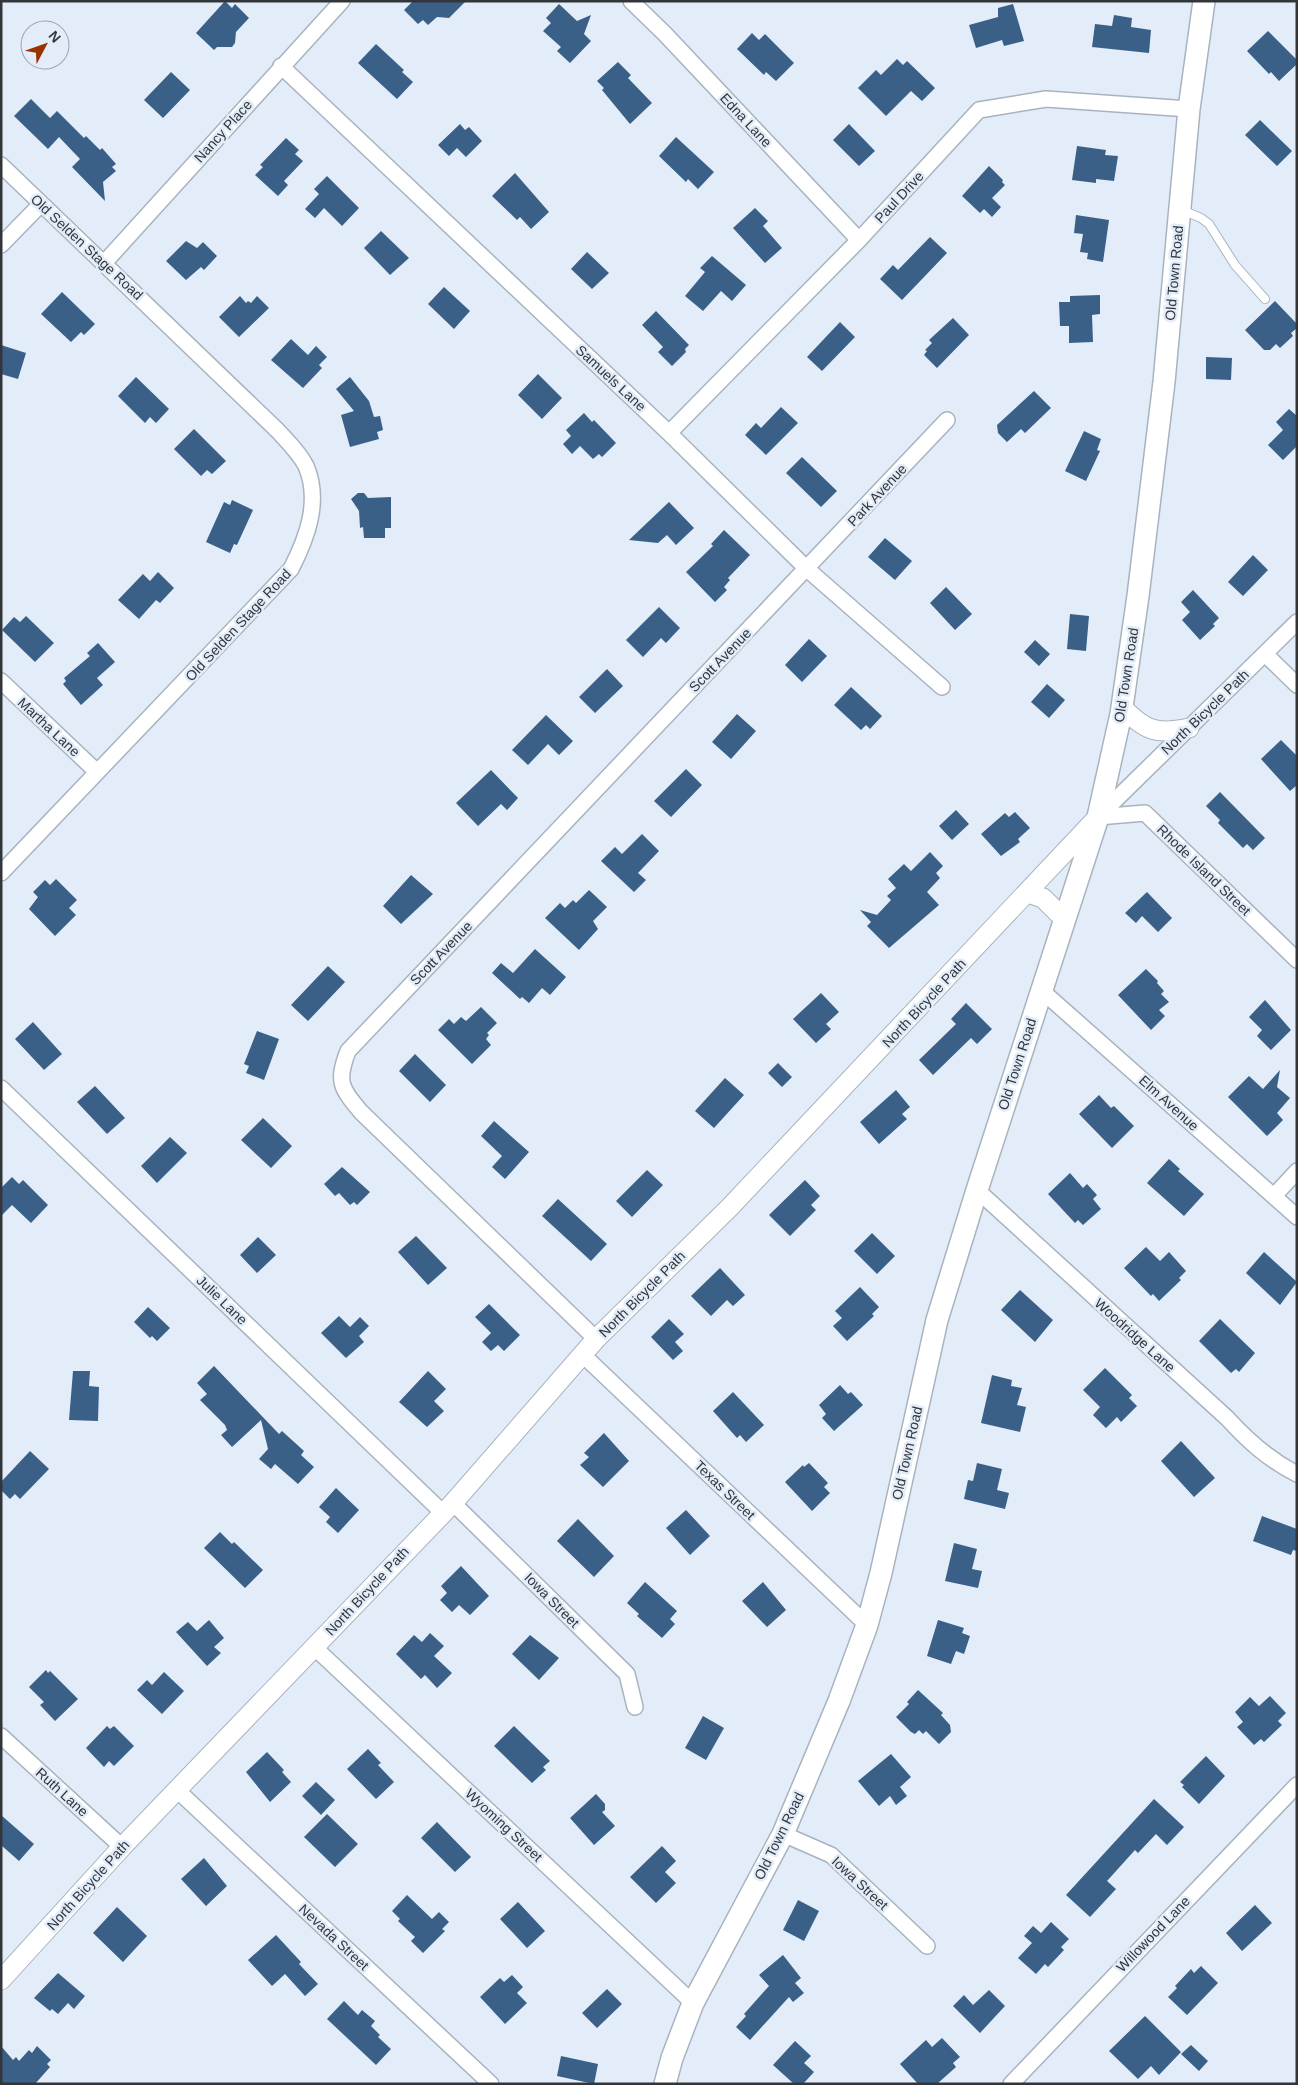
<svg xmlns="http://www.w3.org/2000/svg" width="1298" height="2085" font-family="Arial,sans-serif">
<rect width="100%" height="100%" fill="#e2edf9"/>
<path fill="#3a6088" d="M225,1L232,8L235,4L249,18L236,32L235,43L232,47H217L214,50L196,33Z
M413,1H466L449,18L437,17L428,25L423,20L418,24L404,10Z
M559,4L577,21L591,15L584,34L591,41L570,63L557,51L561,47L543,31L551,23L546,18Z
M1013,4L1024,41L1004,46L1002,40L976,48L969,25L998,17V8Z
M1114,15L1132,18L1131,27L1151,30L1149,53L1092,47L1095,24L1112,26Z
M1268,31L1297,60V64L1279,81L1271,72L1269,74L1247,51Z
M752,33L759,40L765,34L794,63L776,81L766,72L764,75L737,49Z
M376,44L404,70L402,72L413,82L397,99L358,63Z
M897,59L903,65L907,61L935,88L922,101L911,91L886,116L858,88L876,70L881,75Z
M618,62L631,75L628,78L652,103L630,124L602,90L604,88L597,81Z
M171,72L190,90L163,118L144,100Z
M31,99L50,118L57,111L84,138L86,136L100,150L102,148L116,164L112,167L116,171L103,182L105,201L72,167L80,159L59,137L48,149L14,116Z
M1260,120L1292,151L1277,166L1245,135Z
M460,124L465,130L469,127L482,141L466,157L457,148L449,156L438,145Z
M849,124L875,151L859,166L833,140Z
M676,137L714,172L698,189L688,179L686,182L659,156Z
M286,138L299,150L295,154L303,161L284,181L288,185L278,196L255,175L263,167L260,165Z
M1077,146L1106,150L1105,155L1118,156L1114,181L1096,179V183L1072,180Z
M989,166L1003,180L1002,182L1005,185L992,198L1001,207L992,217L984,209L980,213L962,196Z
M515,173L549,212L531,229L520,217L517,220L492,196Z
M327,176L359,208L342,226L324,208L315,218L305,209L319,194L314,189Z
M755,208L768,221L763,226L782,248L765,263L733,228Z
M1076,215L1109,220L1103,262L1087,259L1088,253L1080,252L1083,234L1074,233Z
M381,231L409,258L390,275L364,248Z
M930,237L947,253L902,300L880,279L893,265L898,270Z
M186,241L197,248L203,242L217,256L204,270L201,267L186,280L166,261Z
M587,252L609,273L592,289L571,269Z
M712,256L746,285L732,301L721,291L703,311L685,296L705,272L700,268Z
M444,287L470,311L454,329L428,304Z
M62,292L95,324L84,335L81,332L71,342L41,314Z
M1100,295V314L1092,315L1093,342L1069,343V326H1060L1059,302H1070V296Z
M240,296L246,303L248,301L251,303L257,296L269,308L239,337L219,317Z
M1275,301L1297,324V328L1291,333L1293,336L1280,348L1276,344L1270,350H1264L1245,330Z
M656,311L689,345L685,349L686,352L672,366L658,352L663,347L642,325Z
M953,318L969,335L937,368L924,355L927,351L925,350L932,343L929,340Z
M840,322L855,337L822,371L807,357Z
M291,339L308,355L316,346L327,357L319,365L322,368L303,388L271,360Z
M1,345L26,353L18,379L1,374Z
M1206,357L1232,358L1231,380L1206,379Z
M538,374L562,398L542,419L518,395Z
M136,377L169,409L156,423L150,417L145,423L118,396Z
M350,377L369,401L374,417L380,416L383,430L377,432L379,439L350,447L341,415L354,411L336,389Z
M1034,391L1051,408L1025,433L1021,429L1007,442L998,433L997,425Z
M781,407L798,423L766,455L745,435L756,423L761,428Z
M1289,409L1297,416V446L1283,460L1268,445L1283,430L1276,422Z
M584,413L592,422L594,420L616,443L602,457L599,454L593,459L580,446L572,454L563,444L571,436L566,430Z
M194,429L226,461L212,474L207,470L201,476L174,449Z
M1084,431L1101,439L1097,450L1100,451L1086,481L1065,471Z
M802,457L837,491L821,507L786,473Z
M358,493H364L368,498L391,497V528H385V538H364L363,527L360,528L359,511L351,499Z
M232,500L253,510L237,545L234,544L230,553L206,542L224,502L230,505Z
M669,502L694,528L676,545L667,535L658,543L629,540Z
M724,530L750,555L728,578L730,580L724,587L727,590L715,602L686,572L713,546L711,544Z
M885,538L912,561L895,580L868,557Z
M1253,555L1268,570L1243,596L1228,582Z
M158,572L174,588L160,603L156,600L139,619L118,600L143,574L150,581Z
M946,587L972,614L955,630L930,603Z
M1193,590L1219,618L1213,624L1215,626L1200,640L1182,620L1190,612L1181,602Z
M659,607L680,628L666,643L661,638L643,657L626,640Z
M1070,614L1089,616L1086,651L1067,649Z
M26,616L54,643L35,662L2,630L14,617L20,622Z
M809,639L827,656L802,682L785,665Z
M1035,640L1050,654L1039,666L1024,652Z
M98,643L115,662L97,678L103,685L81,705L63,684L66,681L64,678L90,656L87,653Z
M607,669L623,686L595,713L579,697Z
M1047,684L1065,700L1049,718L1031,702Z
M851,687L882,716L870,729L866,725L861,730L834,705Z
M737,714L756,731L731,759L712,742Z
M546,715L573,741L559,755L548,744L528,765L512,750Z
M1281,740L1297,756V785L1290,791L1261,759Z
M686,769L702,785L671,817L654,801Z
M491,770L518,798L507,810L501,804L478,826L456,803Z
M1220,792L1265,838L1253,850L1247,844L1243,848L1218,823L1220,820L1206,806Z
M956,810L969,824L952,840L939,826Z
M1015,812L1030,828L1018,839L1020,842L1001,856L981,834L1005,813L1009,817Z
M642,834L659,851L638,873L646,880L634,892L601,861L615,847L622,854Z
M930,852L943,866L936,873L940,878L927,892L939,905L889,948L867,926L871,922L860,910L877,915L891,900L887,896L896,888L888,879L904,864L911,871Z
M411,875L433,894L401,924L383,906Z
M56,879L77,900L69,908L76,915L55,936L29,909L38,897L33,892L45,880L50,885Z
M589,890L607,907L593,921L598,929L579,950L545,918L560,903L565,908L573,900L576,903Z
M1147,892L1172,918L1158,932L1142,916L1136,923L1125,913Z
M535,949L566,977L550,995L542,988L529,1003L522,997L520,999L492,973L501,963L513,973Z
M328,966L345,982L308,1021L291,1005Z
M1146,969L1158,981L1157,983L1164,991L1161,994L1169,1002L1159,1010L1165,1016L1151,1030L1118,995Z
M821,993L839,1012L826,1024L831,1029L816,1043L793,1019Z
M1265,1000L1291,1030L1271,1050L1257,1036L1262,1030L1249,1017Z
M966,1003L992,1029L977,1044L971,1038L933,1075L919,1060L956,1024L951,1019Z
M481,1007L497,1023L487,1033L489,1035L486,1039L491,1045L472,1064L438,1030L449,1019L454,1024L461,1017L466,1021Z
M33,1022L62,1054L44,1070L15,1039Z
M257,1031L279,1039L264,1080L246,1073L249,1066L244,1064Z
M415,1054L446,1085L430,1102L399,1071Z
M778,1063L792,1077L782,1087L768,1073Z
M1280,1070L1277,1087L1290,1098L1277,1113L1283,1120L1267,1136L1228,1097L1249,1076L1263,1089Z
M725,1078L744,1095L714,1128L695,1111Z
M95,1086L125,1118L107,1134L77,1102Z
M896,1090L910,1107L902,1114L907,1119L879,1144L860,1122Z
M1099,1095L1111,1108L1114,1106L1134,1126L1112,1148L1079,1114Z
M263,1118L292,1146L271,1168L241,1140Z
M494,1121L529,1152L505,1179L492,1167L502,1156L481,1136Z
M170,1137L187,1153L157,1183L141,1166Z
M1169,1159L1180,1169L1178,1171L1204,1194L1184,1216L1147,1183Z
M342,1167L370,1192L357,1205L354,1202L350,1205L339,1193L335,1196L324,1184Z
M647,1170L663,1185L632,1217L616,1201Z
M1070,1173L1083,1188L1087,1184L1097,1195L1093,1199L1101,1209L1083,1225L1078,1220L1075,1223L1048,1194Z
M12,1177L19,1184L23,1180L48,1205L31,1223L12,1205L1,1216V1188Z
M805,1180L820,1196L811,1205L816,1210L790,1236L769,1215Z
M558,1199L607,1244L591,1261L542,1216Z
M872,1233L895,1256L877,1274L854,1251Z
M416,1236L447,1268L428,1285L398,1252Z
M258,1237L276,1255L257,1273L240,1255Z
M1146,1247L1160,1261L1169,1252L1186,1271L1179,1278L1181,1280L1159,1301L1153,1294L1151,1296L1124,1268Z
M1264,1252L1297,1282L1280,1305L1246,1273Z
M720,1268L745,1295L733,1306L727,1300L711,1316L691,1296Z
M860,1287L879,1307L872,1314L874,1316L847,1341L833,1326L842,1318L835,1311Z
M1020,1290L1053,1320L1035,1342L1001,1310Z
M489,1304L520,1335L504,1351L498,1345L491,1351L482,1342L491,1333L475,1317Z
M148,1307L170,1328L157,1341L152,1336L150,1338L134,1322Z
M339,1316L350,1327L360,1317L369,1326L359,1336L364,1342L346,1358L321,1333Z
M669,1319L684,1334L675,1342L683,1351L673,1360L651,1337Z
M1220,1319L1255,1353L1239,1372L1236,1369L1231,1373L1199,1341Z
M214,1366L279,1434L282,1431L304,1451L301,1455L314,1467L298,1484L275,1464L271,1469L259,1459L268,1449L261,1420L232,1447L221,1435L227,1430L225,1425L200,1400L207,1394L197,1383Z
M1105,1368L1132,1395L1129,1398L1137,1406L1121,1422L1117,1417L1106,1428L1093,1415L1100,1407L1083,1390Z
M73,1371H90L89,1386L99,1387L98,1421L69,1420Z
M428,1371L446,1389L434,1401L444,1411L427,1427L399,1402Z
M992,1375L1012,1380L1011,1386L1022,1388L1017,1405L1026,1407L1020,1432L981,1423Z
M840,1385L848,1394L851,1392L863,1405L834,1431L822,1418L826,1414L819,1405Z
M733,1392L764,1425L746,1442L740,1435L737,1438L713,1411Z
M604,1433L629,1461L603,1487L580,1465L589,1457L584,1453Z
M1181,1441L1215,1478L1194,1497L1161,1461Z
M30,1451L49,1469L20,1499L15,1494L10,1499L1,1490V1482Z
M809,1463L828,1483L824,1487L830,1493L812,1511L785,1482L803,1465L804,1467Z
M977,1463L1002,1469L997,1490L1009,1493L1005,1509L964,1499L968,1480L973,1481Z
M336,1488L359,1510L338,1533L326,1522L330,1517L319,1507Z
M686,1510L710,1536L690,1555L666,1528Z
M1262,1516L1297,1529V1551L1293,1550L1291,1555L1253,1541Z
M578,1519L614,1556L594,1577L557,1541Z
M220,1532L232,1544L234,1542L263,1570L245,1588L204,1548Z
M954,1543L977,1549L972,1569L982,1571L978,1588L945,1581Z
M461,1566L489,1596L470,1615L459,1605L452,1612L440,1600L447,1593L441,1586Z
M645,1582L677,1611L670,1619L675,1624L662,1638L637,1616L639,1614L627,1603Z
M763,1582L786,1610L767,1627L742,1601Z
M209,1620L224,1638L214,1647L221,1653L207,1666L176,1632L188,1622L197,1631Z
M938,1620L964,1628L962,1633L970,1636L964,1654L956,1651L951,1664L927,1656Z
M430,1633L444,1646L434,1656L452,1673L437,1688L425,1675L421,1679L396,1654L414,1635L422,1642Z
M530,1635L559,1658L539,1680L512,1654Z
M46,1670L48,1673L50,1671L78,1699L55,1721L40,1705L44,1702L29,1687Z
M164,1672L184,1691L162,1714L137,1690L147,1680L152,1685Z
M918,1690L943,1713L941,1715L950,1725L951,1732L939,1744L926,1731L923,1734L919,1730L915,1734L911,1732L896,1717L909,1704L907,1702Z
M1270,1696L1286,1713L1278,1721L1282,1725L1264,1742L1261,1739L1254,1745L1237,1727L1243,1722L1235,1712L1250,1697L1259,1706Z
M703,1716L724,1728L706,1760L685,1748Z
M107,1726L110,1729L114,1726L134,1746L114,1766L109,1761L104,1767L86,1748Z
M514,1726L550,1761L543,1767L546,1770L532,1783L494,1746Z
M368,1749L381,1763L378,1765L394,1782L376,1799L347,1769Z
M267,1752L284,1770L282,1772L291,1782L270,1802L246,1772Z
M891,1754L911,1777L900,1787L907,1796L896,1805L890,1796L879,1806L858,1781Z
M1206,1756L1225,1776L1199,1804L1182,1787L1184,1785L1180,1782Z
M316,1782L335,1800L321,1815L302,1796Z
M596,1794L605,1804V1810L602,1812L615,1826L594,1845L570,1818Z
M1154,1799L1184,1827L1167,1845L1156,1834L1138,1853L1135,1850L1107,1881L1116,1889L1090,1917L1066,1895Z
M327,1814L358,1844L335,1867L304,1837Z
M1,1815L34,1844L19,1861L1,1845Z
M437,1822L471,1857L455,1872L421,1838Z
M662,1846L676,1861L665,1872L676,1883L656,1903L630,1877Z
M204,1858L227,1886L206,1906L181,1879Z
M407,1895L432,1919L439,1912L449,1922L442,1929L445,1931L423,1953L411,1941L415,1937L398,1921L400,1919L392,1911Z
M798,1900L819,1911L804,1941L783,1930Z
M518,1902L545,1931L527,1948L500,1919Z
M1255,1905L1272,1923L1242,1951L1226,1933Z
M117,1907L147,1936L123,1962L93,1933Z
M1051,1922L1069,1939L1061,1947L1064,1950L1048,1967L1045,1964L1036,1974L1018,1958L1032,1943L1024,1936L1033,1926L1041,1933Z
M276,1935L301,1962L299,1964L318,1984L305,1996L285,1974L272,1986L248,1960Z
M783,1955L801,1978L795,1983L804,1993L793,2002L789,1997L750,2040L736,2027L746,2016L744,2014L769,1986L759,1975Z
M1201,1966L1218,1983L1187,2015L1168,1997L1177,1988L1175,1986L1191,1969L1194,1973Z
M58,1973L85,1996L74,2009L68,2003L58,2014L52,2009L50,2011L34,1998Z
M512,1975L523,1987L517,1993L527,2003L505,2024L480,1997L500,1978L504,1982Z
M607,1989L622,2004L597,2028L582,2013Z
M989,1990L1005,2006L980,2033L953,2006L964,1995L973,2005Z
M344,2001L358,2015L362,2010L375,2021L371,2026L380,2035L378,2037L391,2049L376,2065L327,2019Z
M1145,2016L1181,2052L1159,2075L1151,2066L1138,2079L1109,2051Z
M942,2038L960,2057L953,2063L956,2067L937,2084H918L900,2064L926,2040L932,2047Z
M795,2041L811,2056L804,2063L814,2072L803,2084H794L773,2065Z
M1191,2045L1208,2061L1199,2071L1181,2054Z
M1,2046L13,2060L16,2057L19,2061L29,2050L32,2053L37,2046L51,2060L47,2064L50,2067L35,2084H1Z
M561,2056L598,2064L594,2084L557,2076Z"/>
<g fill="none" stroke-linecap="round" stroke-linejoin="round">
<g stroke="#a8b3bf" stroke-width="10">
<path id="service" d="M1182,210L1201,218L1209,224L1235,265L1265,299"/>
</g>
<g stroke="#a8b3bf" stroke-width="18">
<path id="minor" d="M631,1L665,34L859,240
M281,66L669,433L807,569L942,687
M1,165L277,430C287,441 299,452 306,466C321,501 307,538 291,569L1,873
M1,245L41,204
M105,262L342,1
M669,433L859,240L979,110L1046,99L1189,109
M1265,654L1297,685
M1,681L97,772
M1098,817L1297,622
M1098,817L1145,813L1297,960
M1041,990L1297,1217
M1,1088L442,1512
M977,1190L1227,1418C1248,1441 1269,1460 1297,1474
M1274,1196L1297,1171
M596,1339L361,1112C341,1088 336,1082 348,1051L947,420
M583,1355L867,1625
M453,1503L627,1674L635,1707
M314,1647L693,2003
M1,1736L122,1847
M177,1790L491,2084
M783,1834L831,1855L927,1946
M1011,2084L1297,1785"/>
</g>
<g stroke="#a8b3bf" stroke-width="21">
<path id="tertiary" d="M1122,707C1145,731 1157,735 1189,728
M1028,893L1043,898L1064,919
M1,1980L122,1847L453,1503L596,1339L730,1207L1096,819"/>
</g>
<g stroke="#a8b3bf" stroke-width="24">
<path id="secondary" d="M665,2084L672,2058L693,2003L783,1834L839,1701L867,1625L881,1573L937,1320L977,1190L1098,817L1121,714L1138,596L1164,382L1189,109L1204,1"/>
</g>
<use href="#service" stroke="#fff" stroke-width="8"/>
<use href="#minor" stroke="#fff" stroke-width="15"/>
<use href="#tertiary" stroke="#fff" stroke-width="19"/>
<use href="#secondary" stroke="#fff" stroke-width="21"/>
</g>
<g text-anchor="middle" stroke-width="5" stroke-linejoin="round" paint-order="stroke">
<g font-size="14" fill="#32363b" stroke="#e2edf9">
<text transform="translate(746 120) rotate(47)" y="5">Edna Lane</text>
<text transform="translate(223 131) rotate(-48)" y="5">Nancy Place</text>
<text transform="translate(899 197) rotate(-47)" y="5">Paul Drive</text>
<text transform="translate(87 247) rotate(43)" y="5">Old Selden Stage Road</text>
<text transform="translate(1174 273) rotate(-85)" y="5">Old Town Road</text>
<text transform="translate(611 378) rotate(43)" y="5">Samuels Lane</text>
<text transform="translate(877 495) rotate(-47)" y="5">Park Avenue</text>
<text transform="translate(238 625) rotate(-47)" y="5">Old Selden Stage Road</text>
<text transform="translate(720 660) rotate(-46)" y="5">Scott Avenue</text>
<text transform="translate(1126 675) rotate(-81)" y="5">Old Town Road</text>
<text transform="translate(1205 712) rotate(-44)" y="5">North Bicycle Path</text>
<text transform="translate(49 727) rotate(43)" y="5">Martha Lane</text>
<text transform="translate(1204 870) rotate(44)" y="5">Rhode Island Street</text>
<text transform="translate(441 953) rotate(-46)" y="5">Scott Avenue</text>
<text transform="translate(924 1003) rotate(-47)" y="5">North Bicycle Path</text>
<text transform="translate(1017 1064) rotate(-72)" y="5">Old Town Road</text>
<text transform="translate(1169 1103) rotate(42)" y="5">Elm Avenue</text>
<text transform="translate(642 1294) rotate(-45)" y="5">North Bicycle Path</text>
<text transform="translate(222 1300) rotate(44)" y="5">Julie Lane</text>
<text transform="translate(1135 1335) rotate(42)" y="5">Woodridge Lane</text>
<text transform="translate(907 1453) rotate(-77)" y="5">Old Town Road</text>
<text transform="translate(725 1490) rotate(44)" y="5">Texas Street</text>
<text transform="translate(367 1591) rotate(-47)" y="5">North Bicycle Path</text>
<text transform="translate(552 1600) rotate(45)" y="5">Iowa Street</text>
<text transform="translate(62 1792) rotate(42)" y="5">Ruth Lane</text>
<text transform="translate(504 1825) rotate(43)" y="5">Wyoming Street</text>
<text transform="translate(779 1836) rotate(-64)" y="5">Old Town Road</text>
<text transform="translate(860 1883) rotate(43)" y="5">Iowa Street</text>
<text transform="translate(88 1885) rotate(-48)" y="5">North Bicycle Path</text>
<text transform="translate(1153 1934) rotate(-46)" y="5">Willowood Lane</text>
<text transform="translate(334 1937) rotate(43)" y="5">Nevada Street</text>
</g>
</g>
<rect width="1298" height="2085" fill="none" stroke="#32363b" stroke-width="5"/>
<g transform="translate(45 45) rotate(49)"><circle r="24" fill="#e2edf9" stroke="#9ca4ad"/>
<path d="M0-4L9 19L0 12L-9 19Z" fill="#983300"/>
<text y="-8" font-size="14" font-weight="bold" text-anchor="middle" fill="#32363b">N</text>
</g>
</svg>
